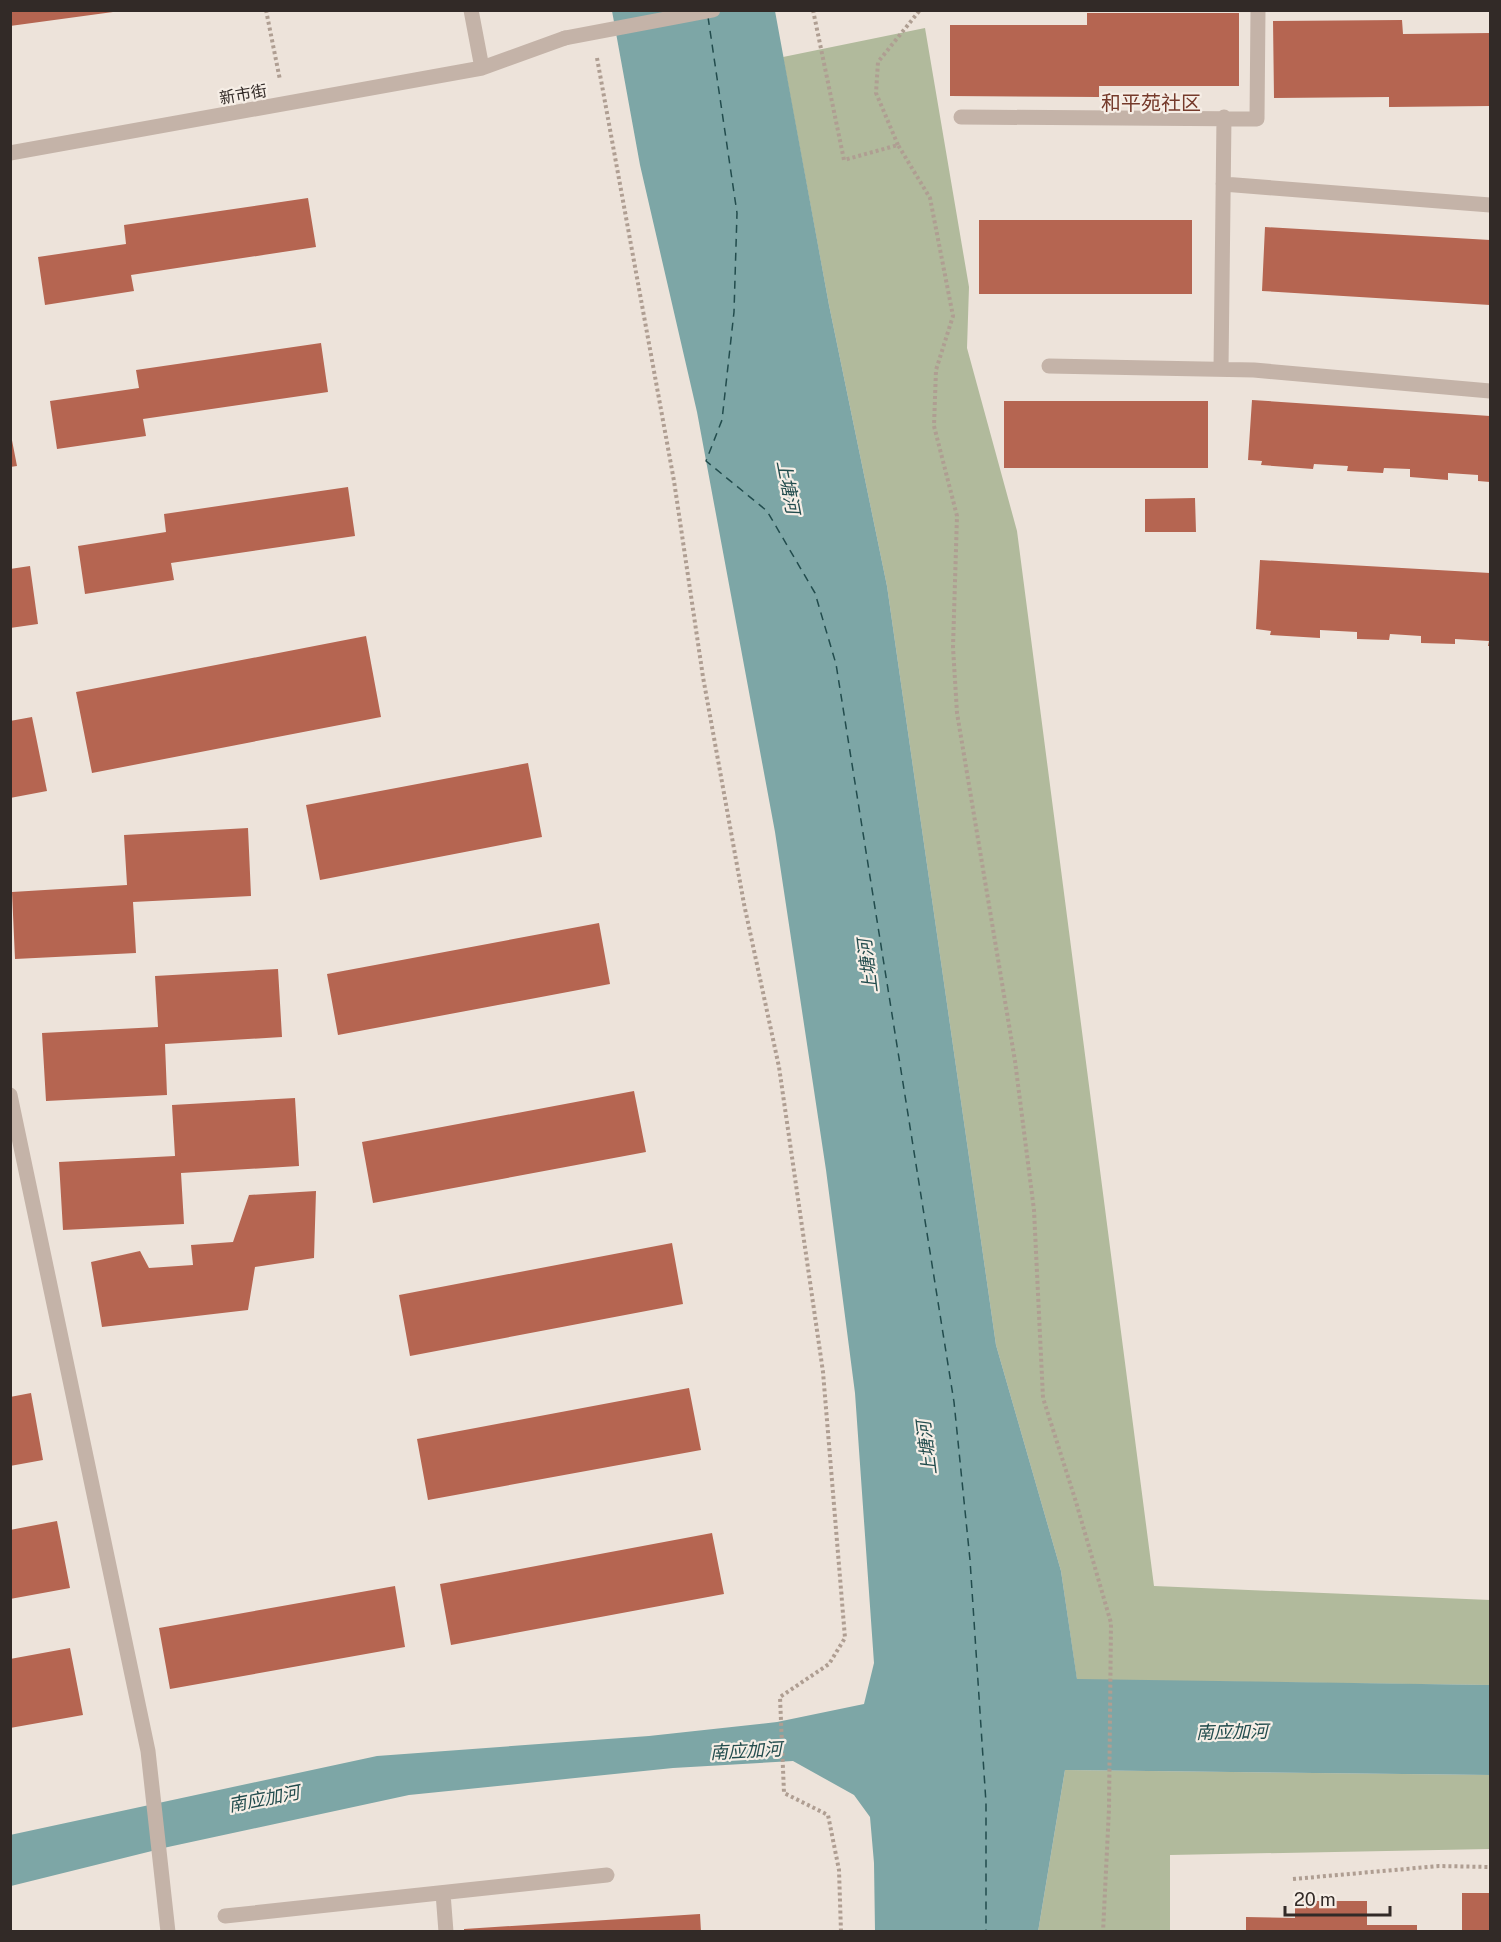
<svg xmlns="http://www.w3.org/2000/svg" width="1501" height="1942" font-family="'Public Sans','Noto Sans SC',sans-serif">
<rect width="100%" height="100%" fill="#ede3da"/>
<path fill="#b1ba9c" d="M925,28L969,287L967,348L1017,531L1154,1586L1490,1600V1685L1077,1680L1061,1571L996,1345L887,586L829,305L783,57Z
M1065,1770L1490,1775V1849L1170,1855V1931L1038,1932Z"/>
<path fill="#7da6a6" d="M612,11H775L829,305L887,586L996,1345L1061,1571L1077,1679L1490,1685V1775L1065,1770L1038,1932L875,1931L874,1863L870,1817L854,1795L793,1761L673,1768L409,1795L168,1847L11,1886L10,1835L377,1756L649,1736L777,1722L864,1704L874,1663L855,1393L826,1170L775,832L697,412L640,165Z"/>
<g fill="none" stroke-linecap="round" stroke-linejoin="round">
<path stroke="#224c4d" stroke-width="1.5" stroke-dasharray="8 6" stroke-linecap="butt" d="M708,17L737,213L734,312L722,420L706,461L767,511L815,593L836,664L954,1402L970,1560L986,1803V1932"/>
</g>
<path fill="#b56551" d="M10,10H113V12L10,26Z
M1087,13H1239V86H1099V97L950,96V25H1087Z
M1402,20L1403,34L1490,33V106L1389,107V97L1274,98L1273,21Z
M308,198L316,247L131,275L134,291L45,305L38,257L126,244L124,225Z
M979,220H1192V294H979Z
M1265,227L1490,240V305L1262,291Z
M321,343L328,392L143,419L146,436L57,449L50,401L139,388L136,370Z
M1252,400L1490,416V482L1478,481V475L1448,473V480L1410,477V469L1384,468L1383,473L1347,471L1348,466L1314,464L1313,469L1261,465L1262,461L1248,460Z
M1004,401H1208V468H1004Z
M10,430L17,466L10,467Z
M348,487L355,536L171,563L174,580L85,594L78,546L166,532L164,514Z
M1195,498L1196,532H1145V499Z
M1260,560L1490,573V646H1488L1489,641L1455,639V644L1421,643V636L1390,634L1389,640L1357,639V632L1320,630V638L1270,635L1271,631L1256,629Z
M30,566L38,624L10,628V569Z
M366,636L381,717L92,773L76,692Z
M32,717L47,791L10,798V721Z
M528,763L542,837L320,880L306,805Z
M248,828L251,896L133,902L136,953L15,959L12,892L127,885L124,835Z
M599,923L610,984L338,1035L327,974Z
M278,969L282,1037L165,1044L167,1095L46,1101L42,1033L158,1027L155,976Z
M634,1091L646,1152L373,1203L362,1142Z
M295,1098L299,1166L181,1173L184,1224L63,1230L59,1162L175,1156L172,1105Z
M316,1191L314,1258L255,1267L248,1310L102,1327L91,1262L140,1251L149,1268L193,1265L191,1245L233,1242L249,1195Z
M672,1243L683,1304L410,1356L399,1295Z
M689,1388L701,1450L428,1500L417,1439Z
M31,1393L43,1460L10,1466V1397Z
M57,1521L70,1588L10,1599V1530Z
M712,1533L724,1594L451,1645L440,1584Z
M395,1586L405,1647L170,1689L159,1628Z
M70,1648L83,1715L10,1728V1659Z
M1462,1893H1490V1932H1462Z
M1295,1901H1367V1925H1417V1932H1246V1917L1295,1918Z
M700,1914L701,1932H464V1929Z"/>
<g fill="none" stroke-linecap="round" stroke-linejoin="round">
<path stroke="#af9e92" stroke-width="4" stroke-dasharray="3 3" stroke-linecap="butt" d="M266,10L280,80
M813,10L844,160L898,145L930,198L953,316L936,370L934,426L957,516L953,647L957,713L1015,1061L1034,1210L1043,1398L1076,1502L1111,1623L1109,1809L1103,1932
M597,58L674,481L703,677L744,904L779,1067L823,1372L845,1638L829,1664L780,1697L784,1793L828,1815L839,1870L841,1932
M898,145L876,93L878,62L920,10
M1293,1879L1439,1866L1490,1867"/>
<path stroke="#c4b3a8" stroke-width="15" d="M961,117L1257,119L1258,10
M1223,184L1490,205
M1049,366L1254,370L1490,391
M1221,369L1224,117
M443,1893L446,1932
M225,1916L607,1875"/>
<path stroke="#c4b3a8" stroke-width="15" d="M471,10L482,68
M10,153L482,68L565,38
M10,1095L148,1751L168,1932"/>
<path stroke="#c4b3a8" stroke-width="15" d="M565,38L713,10"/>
</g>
<g text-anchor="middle" stroke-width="4.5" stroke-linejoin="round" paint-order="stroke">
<g font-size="16" fill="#322a27" stroke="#f6eee6">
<text transform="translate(243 94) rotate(-10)" y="6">新市街</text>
</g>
<g font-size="18" font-style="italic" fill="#224c4d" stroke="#f6eee6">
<text transform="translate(788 487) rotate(79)" y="6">上塘河</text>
<text transform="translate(868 966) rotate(-97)" y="6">上塘河</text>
<text transform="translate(927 1448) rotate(-97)" y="6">上塘河</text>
<text transform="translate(1232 1732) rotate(-1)" y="6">南应加河</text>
<text transform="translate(746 1751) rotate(-3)" y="6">南应加河</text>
<text transform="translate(264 1799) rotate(-11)" y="6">南应加河</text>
</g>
<g font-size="20" fill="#753a2b" stroke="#f6eee6">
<text x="1151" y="110">和平苑社区</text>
</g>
</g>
<rect width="1501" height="1942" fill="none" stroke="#322a27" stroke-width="24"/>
<path d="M1285 1906v9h105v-9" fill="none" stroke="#322a27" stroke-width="3"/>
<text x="1294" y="1906" font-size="18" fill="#322a27" stroke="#f6eee6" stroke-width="4.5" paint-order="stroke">20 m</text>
</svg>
